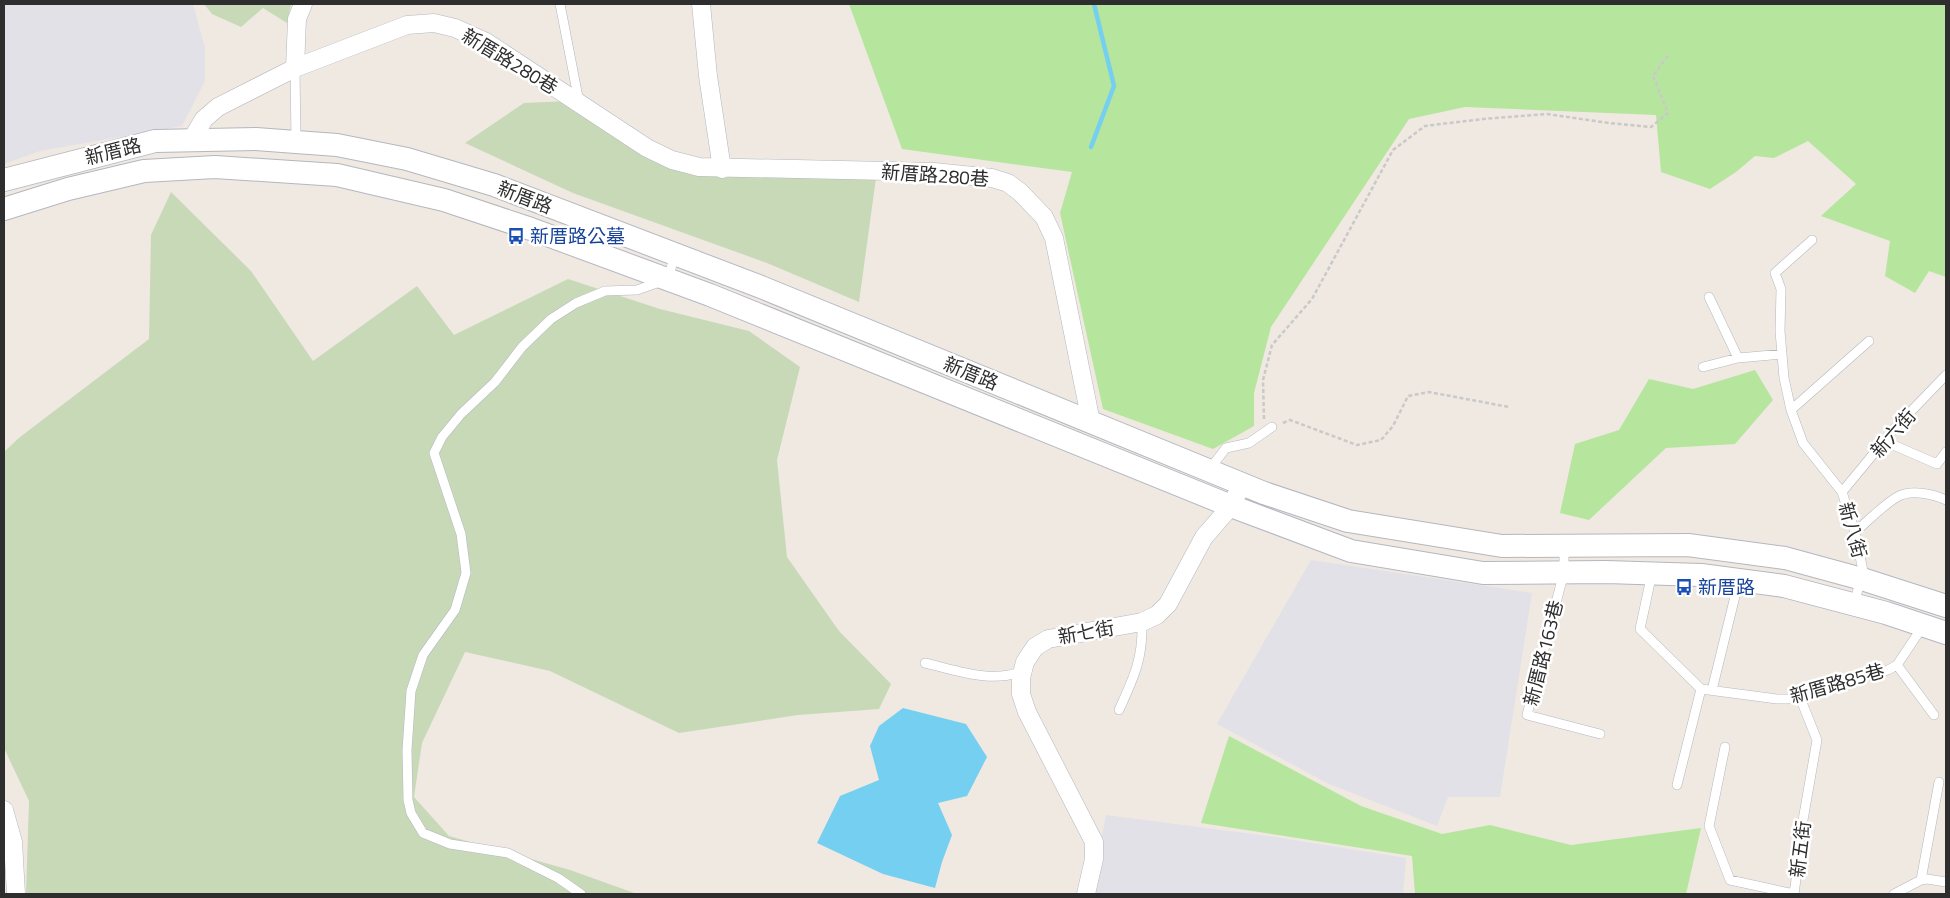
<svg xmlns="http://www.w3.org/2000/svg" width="1950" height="898" font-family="'Titillium Web','Noto Sans TC',sans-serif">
<rect width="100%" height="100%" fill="#efe9e1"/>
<path fill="#e3e1e8" d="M4,4H193L205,48V81L182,126L40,151L4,164Z
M1311,560L1532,593L1500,797H1448L1437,826L1329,784L1217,724Z
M1106,815L1268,836L1406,858L1403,894H1090Z"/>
<path fill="#b6e59e" d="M849,4H1946V277L1929,271L1915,293L1885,276L1890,241L1821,216L1856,184L1808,141L1774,158L1755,156L1736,172L1710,189L1661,172L1656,115L1465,107L1409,119L1271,327L1254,393V426L1213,449L1103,409L1060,213L1072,172L902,149Z
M1755,370L1773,400L1735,444L1666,448L1589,520L1560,513L1575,444L1619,430L1649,379L1693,389Z
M1229,736L1361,806L1442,834L1490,825L1571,845L1701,828L1686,894H1415L1412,856L1201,823Z"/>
<path fill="#c8d9b8" d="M204,4H291L287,23L263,8L241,27L212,14Z
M569,101L704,171L876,178L859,302L767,263L573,193L465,143L524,103Z
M171,192L251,271L313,361L417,286L454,335L568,279L660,309L749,331L800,367L777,460L787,557L839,631L891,684L879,709L798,715L679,733L550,671L465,652L422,743L414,797L449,836L570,870L637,894H26L29,801L4,748V452L20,437L149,339L151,235Z"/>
<path fill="#75cff0" d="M903,708L966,724L987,757L967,796L938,803L952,835L942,862L935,888L883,874L817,843L840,796L879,780L870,746L879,726Z"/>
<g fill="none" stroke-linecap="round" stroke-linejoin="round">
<path stroke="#75cff0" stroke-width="4.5" d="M1091,147L1114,86L1094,4"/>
<g stroke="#b4b7c1" stroke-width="10">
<path id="service" d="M560,4L579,102
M295,68L296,142
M1812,240L1775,273L1781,289L1780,331L1784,378L1791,410L1803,443L1842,492L1855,532L1863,571L1854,604
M1709,297L1738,358
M1703,367L1738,358L1782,354
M1791,410L1869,341
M1884,441L1937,464L1946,452
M1209,470L1226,448L1249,443L1272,427
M1842,492L1894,429L1946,375
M1855,532C1868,521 1882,506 1897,497C1911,489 1933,494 1946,500
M1564,546V572L1527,715L1600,734
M1652,573L1640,629L1701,689
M925,663C956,670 992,684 1023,671
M1897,665L1934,715
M1701,689L1777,699H1788L1888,670L1897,665L1923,626
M1712,690L1739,580
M1119,710C1134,677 1143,659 1142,622
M1725,747L1709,826L1730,880L1794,894
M1677,785L1701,689
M1921,880L1939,782
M581,894L558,878L508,853L450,844L423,833L411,813L408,800L407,750L411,691L423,655L455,610L466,573L461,534L434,453L442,437L461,414L495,382L522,347L551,319L576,303L605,291L637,290L668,279L675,254
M1794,894L1800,850L1799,843L1817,740L1799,695
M1894,894L1921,880L1927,879L1946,882"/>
</g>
<g stroke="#b4b7c1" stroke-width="19">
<path id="minor" d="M701,4L708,76L722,169
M295,68L297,19L303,4
M192,139L204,119L218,107L295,68L407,25L434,23L455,28L486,42L647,148L672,160L699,167L934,172L992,178L1008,183L1020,192L1044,217L1054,238L1091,422
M4,810L13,842L16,894
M1086,894L1094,859V842L1027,712L1021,694V678L1025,662L1035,647L1048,639L1142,622L1157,615L1168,604L1204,537L1231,506L1242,484"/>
</g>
<g stroke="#b4b7c1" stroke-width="24">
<path id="tertiary" d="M4,180L155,141L256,139L296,142L337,145L407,159L494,185L761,287L1264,493L1348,521L1502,546L1688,545L1785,558L1862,579L1946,606
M4,209L68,189L144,171L215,167L337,175L444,200L531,229L710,295L1231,506L1351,551L1483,573L1606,572L1701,575L1784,586L1886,613L1946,633"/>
</g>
<path stroke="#c9c9c9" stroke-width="2.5" stroke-dasharray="4 2.5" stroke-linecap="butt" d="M1264,419L1263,380L1272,345L1312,299L1393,150L1425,126L1483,119L1547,114L1609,123L1651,127L1668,113L1653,76L1669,54
M1283,423L1290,420L1357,445L1381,440L1393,426L1408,396L1429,392L1509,407"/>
<use href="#service" stroke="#fff" stroke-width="9"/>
<use href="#minor" stroke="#fff" stroke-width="18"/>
<use href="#tertiary" stroke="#fff" stroke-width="22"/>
</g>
<defs>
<g id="bus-bare" transform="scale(1.35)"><path d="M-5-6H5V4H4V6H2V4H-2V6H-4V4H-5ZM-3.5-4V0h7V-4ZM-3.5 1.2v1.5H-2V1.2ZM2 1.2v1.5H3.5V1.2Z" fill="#1a4fb4" stroke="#fff" stroke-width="2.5" paint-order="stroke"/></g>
</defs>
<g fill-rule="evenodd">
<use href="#bus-bare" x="516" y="236"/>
<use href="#bus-bare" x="1684" y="587"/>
</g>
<g text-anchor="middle" stroke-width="5" stroke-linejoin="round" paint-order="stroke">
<g font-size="19" fill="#2e2e2e" stroke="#fff">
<text transform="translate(510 61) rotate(31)" y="7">新厝路280巷</text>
<text transform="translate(113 151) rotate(-14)" y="7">新厝路</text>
<text transform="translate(935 175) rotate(4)" y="7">新厝路280巷</text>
<text transform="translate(525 197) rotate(21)" y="7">新厝路</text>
<text transform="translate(971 373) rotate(22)" y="7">新厝路</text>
<text transform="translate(1893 433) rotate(-49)" y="7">新六街</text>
<text transform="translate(1853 530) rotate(75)" y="7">新八街</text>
<text transform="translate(1086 632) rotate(-10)" y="7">新七街</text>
<text transform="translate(1543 653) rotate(-76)" y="7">新厝路163巷</text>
<text transform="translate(1837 683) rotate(-16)" y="7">新厝路85巷</text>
<text transform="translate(1800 849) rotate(-83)" y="7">新五街</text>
</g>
<g font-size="19" fill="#164399" stroke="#fff" text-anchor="start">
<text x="530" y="243">新厝路公墓</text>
<text x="1698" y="594">新厝路</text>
</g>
</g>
<rect width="1950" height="898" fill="none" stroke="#2e2e2e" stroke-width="10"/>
</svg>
